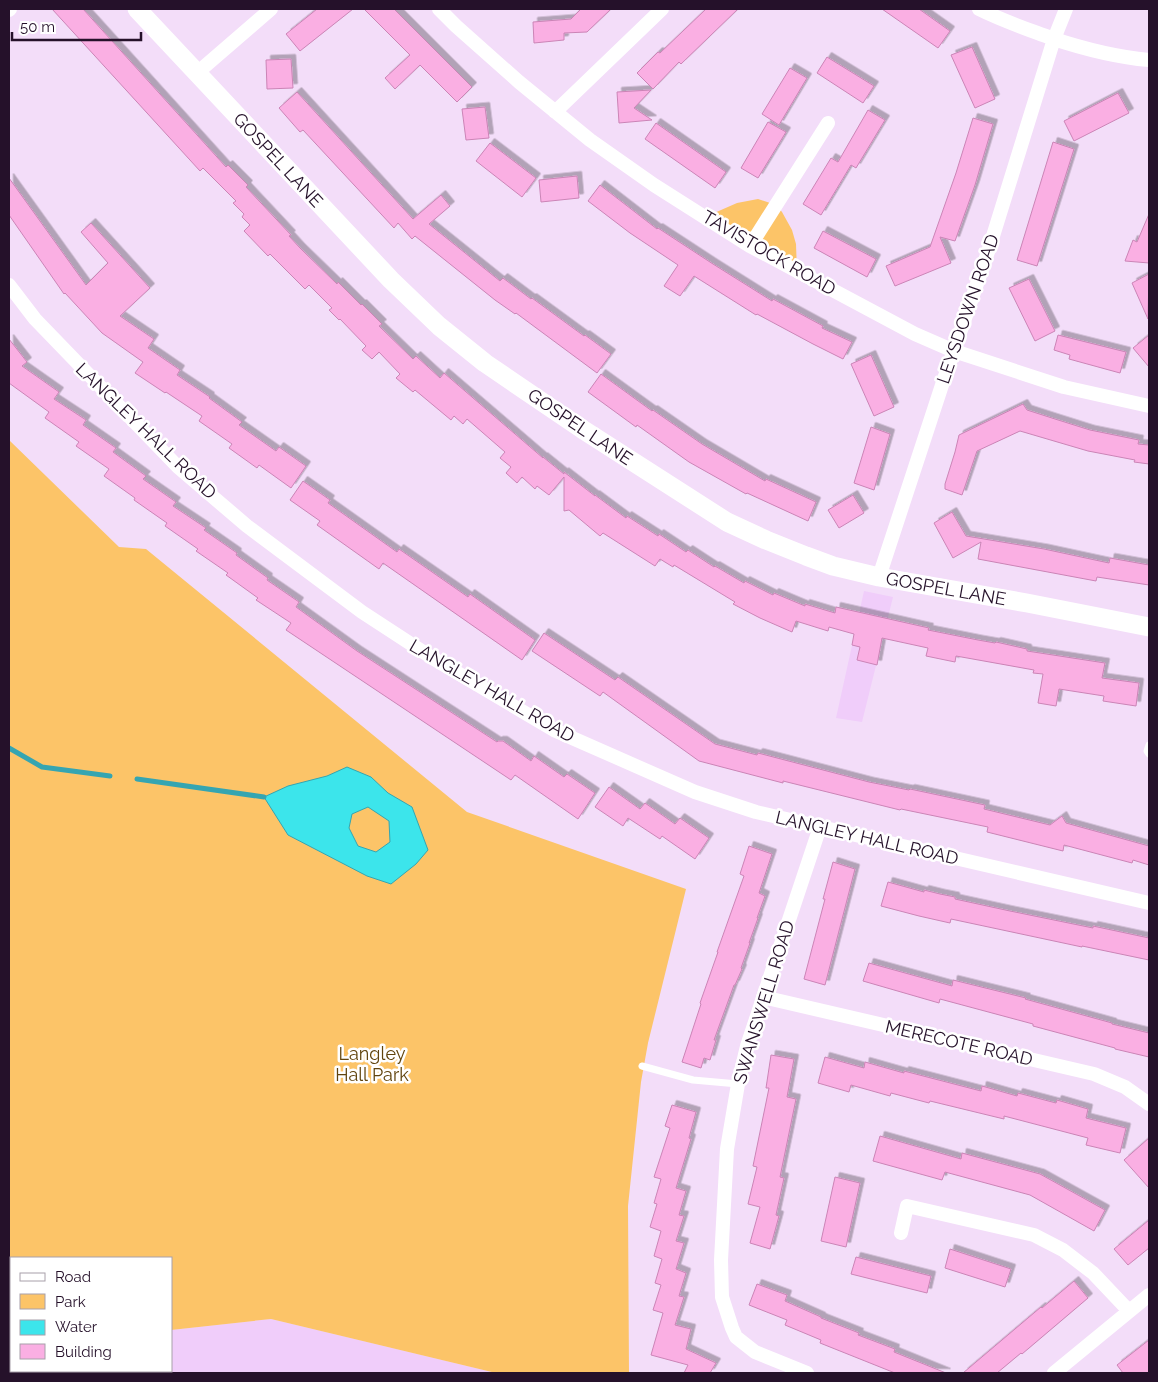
<svg xmlns="http://www.w3.org/2000/svg" width="1158" height="1382" font-family="Raleway,sans-serif">
<defs>
<filter id="shadow"><feDropShadow dx="4.5" dy="-4.5" stdDeviation="0" flood-color="#0004"/></filter>
</defs>
<rect width="100%" height="100%" fill="#f3ddf9"/>
<path fill="#f0cdfa" d="M864,591L893,597L862,722L836,718Z
M271,1319L496,1373H138V1371H171V1330Z"/>
<path fill="#fcc468" d="M758,199L776,205L782,212L792,230L796,244L797,271L705,217L737,203Z
M9,440L119,547L146,549L467,812L686,889L648,1043L641,1082L628,1206L629,1373H496L271,1319L171,1330V1258H11V1371H93V1373H9Z"/>
<path fill="#3ce5eb" stroke="#35a5b1" fill-rule="evenodd" d="M347,767L371,777L388,793L412,807L428,850L416,864L391,884L367,876L288,835L264,797L288,786L327,776ZM368,807L389,821L390,842L376,852L358,846L349,828L352,814Z"/>
<g fill="none" stroke-linecap="round" stroke-linejoin="round">
<path stroke="#35a5b1" stroke-width="5" d="M9,748L42,767L110,776
M137,779L264,797"/>
</g>
<path fill="#faafe3" stroke="#cb84b6" filter="url(#shadow)" d="M52,9H83L226,167L228,165L248,185L246,187L291,235L289,236L300,248L337,284L338,282L361,305L362,304L382,324L379,326L413,359L416,356L440,378L444,373L543,458V457L564,474V472L595,496V495L626,518L627,516L658,536L659,534L686,552L688,550L714,567L715,566L744,583L745,581L773,595L774,593L805,606V604L835,613L836,607L929,628L928,630L978,640L995,643L996,642L1027,649V651L1105,663L1102,678L1139,683L1136,706L1103,701L1104,696L1059,689L1056,706L1038,703L1043,674L1033,673L1034,670L956,656L955,662L926,656L928,648L882,638L877,665L857,660L860,647L852,645L854,634L829,627L828,631L796,621L792,632L760,618L733,604L735,602L674,565L673,567L660,559L655,566L603,533L600,536L569,510L564,511V477L549,495L537,486L535,489L522,477L517,483L506,473L511,467L500,458L505,452L467,419L463,424L454,416L451,420L415,390L413,392L396,378L400,374L379,352L372,359L362,350L366,346L340,319L339,320L329,310L332,308L309,285L305,289L270,254L268,256L244,231L250,225L242,217L244,214L233,203L236,201L203,168L200,171Z
M317,9H353L300,51L286,34Z
M364,9H394L472,87L457,102L420,65L395,89L385,78L410,55Z
M581,9H611L587,32L564,33V40L534,43L533,22L571,19Z
M706,9H738L681,64L679,62L653,89L637,73L658,52L660,53Z
M882,9H919L950,31L938,48Z
M972,47L995,99L975,108L951,55Z
M827,57L874,86L863,103L817,73Z
M291,59L293,88L267,89L266,60Z
M790,68L807,78L779,125L762,114Z
M651,90L634,108L652,120L619,123L617,92Z
M297,92L413,219L441,195L450,206L429,224L500,281L503,278L531,299L532,298L584,336L585,335L611,354L597,373L516,313L515,314L495,300L415,236L412,239L398,223L394,228L303,130L300,132L279,108Z
M1118,93L1129,113L1074,141L1064,121Z
M485,107L489,138L466,140L462,109Z
M868,110L885,120L856,168L851,165L821,215L803,204L831,158L838,162Z
M973,118L993,124L975,185L955,241L940,237L951,263L895,286L886,266L930,247L956,173Z
M768,122L786,132L758,178L741,168Z
M656,123L726,172L715,188L645,139Z
M1053,142L1074,149L1037,266L1017,260Z
M490,143L536,178L522,197L476,161Z
M577,176L579,198L541,202L539,180Z
M9,178L86,285L108,263L81,232L91,223L150,288L120,316L154,339L148,348L180,370L177,375L210,397L209,398L242,422L239,425L276,451L279,447L306,466L291,488L259,465L257,468L229,448L232,444L199,421L202,416L166,392L165,393L135,373L143,362L102,333L65,293L64,294L9,215Z
M600,185L657,229L658,228L713,264L772,301L773,299L823,326L822,328L852,342L843,359L813,344L757,314L756,315L694,276L680,296L664,286L678,265L630,233L588,201Z
M1149,214V263L1125,261L1133,240L1137,242Z
M823,231L876,259L867,277L814,248Z
M1149,274L1148,319L1132,283Z
M1029,279L1055,331L1035,341L1009,288Z
M1058,335L1126,352L1120,373L1069,359L1070,355L1054,350Z
M1149,335V367L1133,348Z
M9,339L27,362L22,366L59,392L54,399L86,420L83,425L116,448L113,452L146,476L143,479L176,502L173,506L206,528L204,530L237,553L236,555L268,578L267,580L299,602L296,607L357,651L497,742L498,741H503L531,761L534,756L564,777L567,774L595,793L578,819L515,775L511,780L286,630L291,623L256,600L258,598L226,575L228,573L196,551L198,549L165,526L167,523L134,500L135,498L104,476L109,469L76,446L79,442L45,418L49,412L9,383Z
M871,355L894,407L874,416L851,364Z
M601,374L652,411L653,410L702,444L765,481L766,479L816,502L808,521L747,493L746,494L689,462L637,425L636,427L588,392Z
M1023,404L1027,410L1055,419L1090,430L1139,440L1138,444L1149,445V464L1134,462L1135,460L1088,451L1020,431L977,451L962,495L945,489V484L955,452L959,435Z
M871,427L890,434L874,490L854,483Z
M303,481L330,500L328,503L397,552L399,549L468,597L470,594L535,640L522,660L383,563L379,569L317,525L320,521L290,500Z
M853,495L864,513L839,528L828,510Z
M952,512L966,536L1044,549L1109,563L1110,558L1149,565V585L1097,577L1096,581L978,559L981,542L953,558L934,523Z
M544,633L615,680L618,677L715,744L757,755L758,753L869,782L909,790L910,789L985,805L984,809L1050,825L1062,816L1066,823L1149,846V865L1133,860L1132,863L1064,845L1063,851L987,832L988,827L901,809L900,810L783,781V783L699,761L603,692L600,696L532,651Z
M609,787L640,809L645,803L675,824L680,818L709,838L695,859L662,836L660,839L628,818L623,826L595,807Z
M749,846L772,854L759,893L765,896L757,918H758L749,943H750L741,968L742,969L735,985H734L714,1040H716L710,1060L704,1058L701,1068L682,1062L701,1004L700,1003L718,952H717L744,876L740,874Z
M833,862L855,869L825,985L804,979L825,899H823Z
M888,882L924,892V890L940,894L955,897V899L1010,911L1093,928V926L1149,938V960L1082,946V947L951,919L950,923L919,916L881,906Z
M869,963L952,986L953,980L1026,998L1025,999L1112,1023V1024L1149,1033V1057L1115,1049V1048L1033,1026V1024L940,999L939,1003L863,981Z
M771,1055L794,1059L787,1097L796,1099L780,1177L784,1178L776,1215L779,1216L770,1249L750,1243L760,1207L748,1204L757,1167L753,1166L769,1088H766Z
M825,1057L864,1068L865,1062L904,1073V1071L981,1091L982,1086L1017,1096L1018,1093L1056,1103L1057,1100L1088,1109L1086,1118L1126,1128L1120,1153L1086,1145L1088,1138L1004,1116V1119L930,1101L929,1103L891,1093L890,1096L851,1085L849,1092L818,1083Z
M672,1105L696,1112L689,1138L691,1139L676,1188L686,1191L679,1215L684,1216L676,1241L684,1243L676,1269L686,1273L679,1296L684,1297L675,1325L691,1329L686,1349L716,1363L710,1373H684L688,1365L651,1355L663,1313L653,1310L661,1285L655,1283L662,1259L654,1256L661,1231L650,1227L657,1204L654,1203L661,1179L654,1177L670,1128L665,1126Z
M880,1136L961,1159L962,1153L1040,1174L1105,1210L1094,1231L1030,1195L945,1172L942,1180L873,1161Z
M1149,1138V1188L1124,1160Z
M835,1177L860,1183L846,1247L821,1241Z
M1149,1220V1248L1128,1265L1114,1249Z
M950,1249L1011,1269L1005,1287L945,1268Z
M856,1257L931,1276L927,1293L851,1274Z
M1074,1281L1088,1298L1022,1354L1021,1353L997,1373H963L1041,1307L1042,1308Z
M757,1284L787,1295L785,1301L821,1317V1318L859,1333L858,1335L895,1349L894,1352L946,1373H895L820,1343L821,1340L785,1325L787,1320L749,1305Z
M1149,1340V1373H1123L1117,1365Z"/>
<g fill="none" stroke-linecap="round" stroke-linejoin="round">
<path stroke="#fff" stroke-width="7" d="M1149,745L1147,751L1149,754
M642,1066L693,1080L738,1084"/>
<path stroke="#fff" stroke-width="14" d="M439,9L456,26L519,82L590,140L654,185L750,246L915,334L954,351L1064,387L1149,406
M979,9C1003,21 1027,29 1051,38C1084,49 1115,57 1149,60
M9,10L10,9
M197,73L271,9
M555,112L662,9
M750,246L828,123
M9,285L35,319L178,467L247,526L362,612L434,659L554,730L695,792L756,812L1149,903
M879,577L943,382L989,249L1054,39L1066,9
M763,997L1094,1074L1125,1087L1149,1104
M901,1233L907,1206L1034,1235L1063,1250L1093,1273L1129,1311
M807,1373L755,1352L736,1337L732,1328L722,1297L721,1260L727,1149L738,1084L747,1046L820,827
M1054,1373L1149,1295"/>
<path stroke="#fff" stroke-width="19" d="M137,9L391,280L439,326L485,363L582,429L727,522L766,540L806,556L833,566L879,577L1027,603L1149,627"/>
</g>
<g text-anchor="middle" stroke-width="5" stroke-linejoin="round" paint-order="stroke">
<g font-size="18" fill="#25112a" stroke="#fff">
<text transform="translate(278 160) rotate(47)" y="6">GOSPEL LANE</text>
<text transform="translate(769 253) rotate(30)" y="6">TAVISTOCK ROAD</text>
<text transform="translate(968 309) rotate(-71)" y="6">LEYSDOWN ROAD</text>
<text transform="translate(580 427) rotate(34)" y="6">GOSPEL LANE</text>
<text transform="translate(146 431) rotate(44)" y="6">LANGLEY HALL ROAD</text>
<text transform="translate(946 589) rotate(10)" y="6">GOSPEL LANE</text>
<text transform="translate(492 691) rotate(30)" y="6">LANGLEY HALL ROAD</text>
<text transform="translate(867 838) rotate(13)" y="6">LANGLEY HALL ROAD</text>
<text transform="translate(764 1002) rotate(-73)" y="6">SWANSWELL ROAD</text>
<text transform="translate(959 1043) rotate(13)" y="6">MERECOTE ROAD</text>
</g>
<g font-size="18" fill="#61440d" stroke="#fff">
<text x="372" y="1060">Langley<tspan x="372" dy="21">Hall Park</tspan></text>
</g>
</g>
<rect width="1158" height="1382" fill="none" stroke="#25112a" stroke-width="20"/>
<rect x="10" y="1257" width="162" height="115" fill="#ffffff" stroke="#a8a0aa"/>
<rect x="20" y="1273" width="25" height="8" fill="#ffffff" stroke="#a8a0aa"/>
<text x="55" y="1282" font-size="15" fill="#25112a">Road</text>
<rect x="20" y="1294" width="25" height="15" fill="#fcc468" stroke="#a8a0aa"/>
<text x="55" y="1307" font-size="15" fill="#25112a">Park</text>
<rect x="20" y="1320" width="25" height="15" fill="#3ce5eb" stroke="#a8a0aa"/>
<text x="55" y="1332" font-size="15" fill="#25112a">Water</text>
<rect x="20" y="1344" width="25" height="15" fill="#faafe3" stroke="#a8a0aa"/>
<text x="55" y="1357" font-size="15" fill="#25112a">Building</text>
<path d="M12 32v8h129v-8" fill="none" stroke="#25112a" stroke-width="2.5"/>
<text x="20" y="32" font-size="15" fill="#25112a" stroke="#ffffff" stroke-width="4" paint-order="stroke">50 m</text>
</svg>
